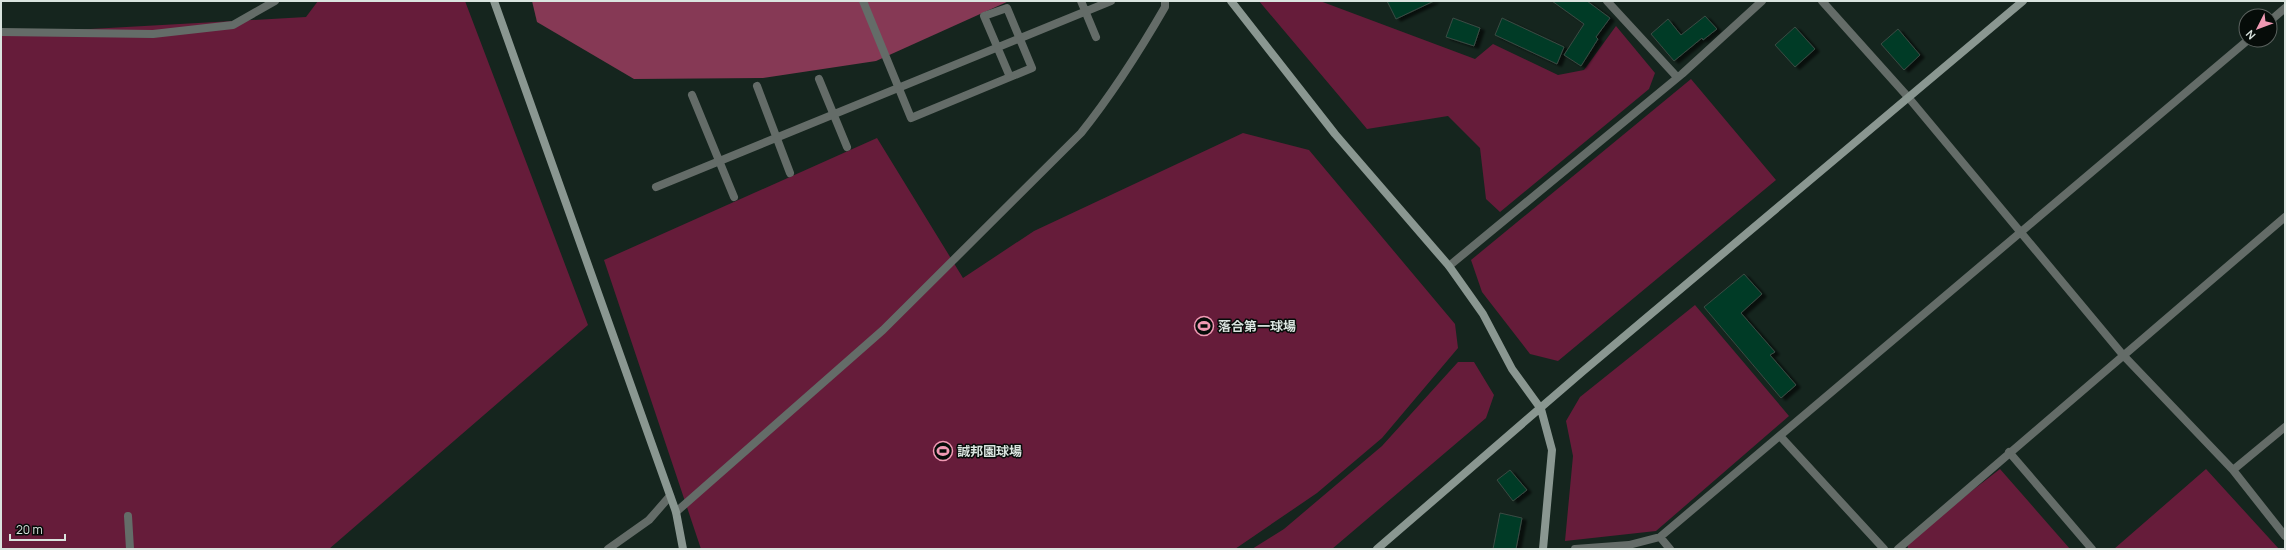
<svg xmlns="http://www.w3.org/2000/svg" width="2286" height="550" font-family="Manrope,'Noto Sans JP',sans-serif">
<defs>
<filter id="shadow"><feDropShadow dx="4.5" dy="2.5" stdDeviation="1" flood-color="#0009"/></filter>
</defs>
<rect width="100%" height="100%" fill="#15251e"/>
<path fill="#661c3a" d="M318,1H465L588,325L329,549H1V34L306,17Z
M1259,1H1320L1475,59L1493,44L1558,75L1584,70L1616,26L1655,73L1649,89L1500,212L1486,199L1480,148L1448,116L1367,129Z
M1691,79L1776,180L1558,361L1530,354L1482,292L1471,260Z
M1243,133L1309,150L1455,324L1458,348L1382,438L1317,493L1235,549H701L604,260L877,138L963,278L1034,231Z
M1695,305L1789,416L1656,531L1565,541L1573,456L1566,421L1580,397Z
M1458,362H1474L1494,395L1486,418L1332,549H1252L1284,529L1382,446Z
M2000,469L2070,549H1908L1907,541Z
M2206,469L2279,549H2114Z"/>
<path fill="#863955" d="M532,1H1009L876,61L763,78L634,79L537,22Z"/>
<path fill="#003a28" stroke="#3a4b43" filter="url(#shadow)" d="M1387,1H1434L1396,19Z
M1552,1H1587L1610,18L1596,37L1598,39L1581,66L1564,55L1584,24Z
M1705,16L1717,29L1703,40L1702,38L1674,61L1651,34L1668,19L1681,35Z
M1453,18L1480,28L1474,46L1446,37Z
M1502,18L1564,47L1557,64L1495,35Z
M1795,27L1815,49L1795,67L1775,45Z
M1898,29L1920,55L1904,70L1881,44Z
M1744,274L1762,294L1741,313L1775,352L1770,355L1796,385L1781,398L1704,307Z
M1510,470L1527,490L1513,501L1497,480Z
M1500,513L1522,518L1516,549H1493Z"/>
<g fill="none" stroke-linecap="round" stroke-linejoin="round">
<path stroke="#646c68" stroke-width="8" d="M863,1L911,118L1032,68L1007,8L984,16L1010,77
M1081,1L1096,37
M1,32L153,34L233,25L275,1
M819,79L847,147
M757,86L790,173
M692,95L734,197
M656,187L1111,1
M128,516L130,549
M608,549L649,520L670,496"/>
<path stroke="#646c68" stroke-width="8" d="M1607,1L1677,77
M1822,1L1908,97L2123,355L2233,470L2285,536
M2270,21L2285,8
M1449,266L1682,74L1762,1
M1780,436L1884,549
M2009,452L2092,549
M2233,470L2285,427
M676,512L883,330L1081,133C1113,93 1139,52 1165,7V1
M1660,537L1670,549
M1575,549L1629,545L1660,537L2248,40
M1898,549L2285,217"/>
<path stroke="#8a9791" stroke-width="8" d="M494,1L676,512L683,549
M1231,1L1335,134L1449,266L1483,314L1512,369L1541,409L1552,450L1543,549
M1377,549L1582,372L2023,1"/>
</g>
<defs>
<g id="stadium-ring" transform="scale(1)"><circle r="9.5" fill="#060c09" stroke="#f09ab4" stroke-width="1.5"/><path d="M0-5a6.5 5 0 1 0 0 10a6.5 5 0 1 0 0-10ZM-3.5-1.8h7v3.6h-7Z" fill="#f09ab4"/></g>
</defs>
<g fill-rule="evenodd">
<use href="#stadium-ring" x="1204" y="326"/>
<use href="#stadium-ring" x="943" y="451"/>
</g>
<g text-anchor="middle" stroke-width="3" stroke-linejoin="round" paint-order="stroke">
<g font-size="13" font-weight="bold" fill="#dae4df" stroke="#060c09" text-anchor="start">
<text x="1218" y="331">落合第一球場</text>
<text x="957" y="456">誠邦園球場</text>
</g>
</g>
<rect width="2286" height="550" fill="none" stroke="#dae4df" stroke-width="4"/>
<g transform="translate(2258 28) rotate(228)"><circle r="19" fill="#060c09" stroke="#5b625f"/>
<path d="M0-3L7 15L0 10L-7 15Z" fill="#f09ab4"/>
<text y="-6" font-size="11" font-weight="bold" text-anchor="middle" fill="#dae4df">N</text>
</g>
<path d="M10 534v6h55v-6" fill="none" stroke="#dae4df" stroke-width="2"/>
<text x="16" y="534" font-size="12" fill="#dae4df" stroke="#060c09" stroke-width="3" paint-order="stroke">20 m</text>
</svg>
